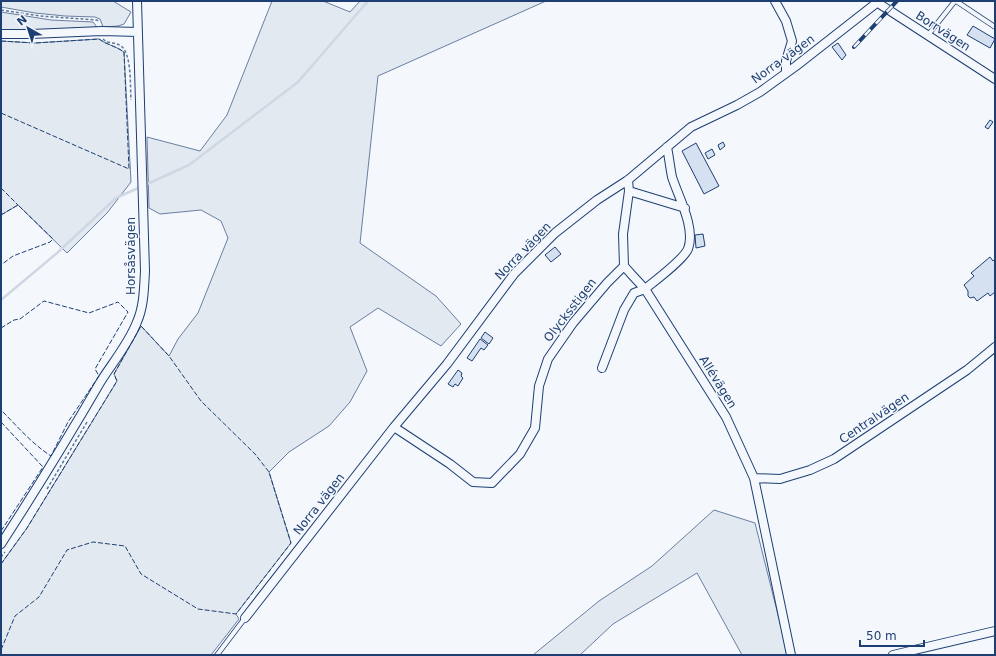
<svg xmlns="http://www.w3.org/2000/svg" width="996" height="656" font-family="'DejaVu Sans',sans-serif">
<rect width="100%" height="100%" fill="#f4f7fb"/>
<path fill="#e3e9f0" stroke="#687fa3" d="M1,1H113L131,12L124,24L118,26L103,27L100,19L95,17L65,16L35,13L1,7Z
M272,1H323L350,12L360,1H546L378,76L360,243L436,296L461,324L441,346L378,308L350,327L367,371L350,402L329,426L289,452L269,472L291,543L236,614L239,619L211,655H1V564L27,528L117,381L114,374L141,326L169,356L178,339L198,313L228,238L221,221L201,210L160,214L149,208L147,137L200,151L227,115Z
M1,12L51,20L93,22L97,27L30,31L1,30Z
M99,39C107,45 116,46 124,52L131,182L107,213L67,253L18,205L1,215V41L35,43Z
M714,510L755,523L788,655H742L697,573L613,624L580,655H533L599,601L652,566Z"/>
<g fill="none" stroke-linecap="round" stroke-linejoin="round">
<path stroke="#cfd7e4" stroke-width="2.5" d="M1,300L57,253L116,198L189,165L298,82L368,1"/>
</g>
<path fill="#d5e0f0" stroke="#1d3f73" d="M973,26L995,39L990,48L967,35Z
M838,43L846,55L842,60L832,47Z
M990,120L993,122L988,129L985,127Z
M723,142L725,146L720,150L718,145Z
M696,143L719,186L704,194L682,151Z
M712,149L715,155L708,159L705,153Z
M703,234L705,246L696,248L695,235Z
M555,247L561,254L551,262L545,255Z
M990,257L993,261L995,259V292L990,296L988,293L977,301L974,297L970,298L968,296V291L964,285L974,276L971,273Z
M485,332L493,338L489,344L481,338Z
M480,339L488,345L484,350L481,348L472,361L467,358Z
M458,370L462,373L461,376L463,378L458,386L455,384L453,387L448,384Z"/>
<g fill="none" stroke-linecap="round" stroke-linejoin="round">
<g stroke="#1d3f73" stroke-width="5.5">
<path id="service" d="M956,1L995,27
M928,35L955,1
M217,655L245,618"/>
</g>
<g stroke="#1d3f73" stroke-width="10">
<path id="minor" d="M775,1L786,21L792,41L786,61V73
M878,3L995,79
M1,34H31L102,31L138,32
M667,147C669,157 670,167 672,177C678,196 696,228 688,249C683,260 656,280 645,289L726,417L754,478L791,655
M629,191L685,208
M602,368L624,310L634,293L645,289L632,275L624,266L623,234L629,191L628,180
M394,427L450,464L473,482L492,483L520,454L535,428L539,386L548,359L573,323L607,283L624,266
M754,478L780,479L810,470L834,459L967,370L995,347
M1,544C36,490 69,436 101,381C113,362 129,343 137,322C144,306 144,288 145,271L137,1
M245,618L394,427L447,364L514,274L555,233L597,200L628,180L691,127L737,105L760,92L796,66L879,1
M893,655L995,631"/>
</g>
<path stroke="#5e769c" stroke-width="1.5" stroke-dasharray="3 2" stroke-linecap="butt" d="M1,10L40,16L97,20L99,22
M103,39C108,44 115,42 121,46C132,54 130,87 131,100
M47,489L87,422
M1,557L5,552"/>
<use href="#service" stroke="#f4f7fb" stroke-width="4"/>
<use href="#minor" stroke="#f4f7fb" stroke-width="8"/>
<g stroke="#1d3f73" stroke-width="4">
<path id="rail" d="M854,47L897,1"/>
</g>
<use href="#rail" stroke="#f4f7fb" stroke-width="2.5" stroke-dasharray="8" stroke-linecap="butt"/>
<path stroke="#1d3f73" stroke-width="1" stroke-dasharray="5 2" stroke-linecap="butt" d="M1,41L35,43L99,39C107,45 116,46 124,52L129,169L1,113
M1,188L18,205
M1,215L18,205L53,239L50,242L13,256L1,265
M1,328L14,320L20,319L44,301L89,313L118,302L128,312L95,369L99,376L68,422L51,456C31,443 17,426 1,410
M1,422L43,467L1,531
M1,564L27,528L117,381L114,374L141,326L169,356L201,401L255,454L269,472L291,543L236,614L198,609L141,574L125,546L93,542L67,550L39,597L15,616L1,650"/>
</g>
<g text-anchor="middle" stroke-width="3" stroke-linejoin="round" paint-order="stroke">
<g font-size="12" fill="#1d3f73" stroke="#f4f7fb">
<text transform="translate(943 31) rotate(33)" y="4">Borrvägen</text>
<text transform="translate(783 59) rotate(-36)" y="4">Norra vägen</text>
<text transform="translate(523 251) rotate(-46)" y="4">Norra vägen</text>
<text transform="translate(131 256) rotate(-90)" y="4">Horsåsvägen</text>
<text transform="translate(570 310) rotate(-52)" y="4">Olycksstigen</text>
<text transform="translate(718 382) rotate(58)" y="4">Allévägen</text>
<text transform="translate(874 418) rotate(-34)" y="4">Centralvägen</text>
<text transform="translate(319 504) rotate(-52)" y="4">Norra vägen</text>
</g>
</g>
<rect width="996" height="656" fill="none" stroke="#1d3f73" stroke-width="4"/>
<g transform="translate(28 28) rotate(321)" stroke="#f4f7fb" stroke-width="3" paint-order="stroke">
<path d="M0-3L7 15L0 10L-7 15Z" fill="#1d3f73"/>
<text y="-6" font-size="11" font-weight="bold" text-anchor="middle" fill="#1d3f73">N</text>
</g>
<path d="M860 640v6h64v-6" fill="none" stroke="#1d3f73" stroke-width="2"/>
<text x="866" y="640" font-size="12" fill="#1d3f73" stroke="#f4f7fb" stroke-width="3" paint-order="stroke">50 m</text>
</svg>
